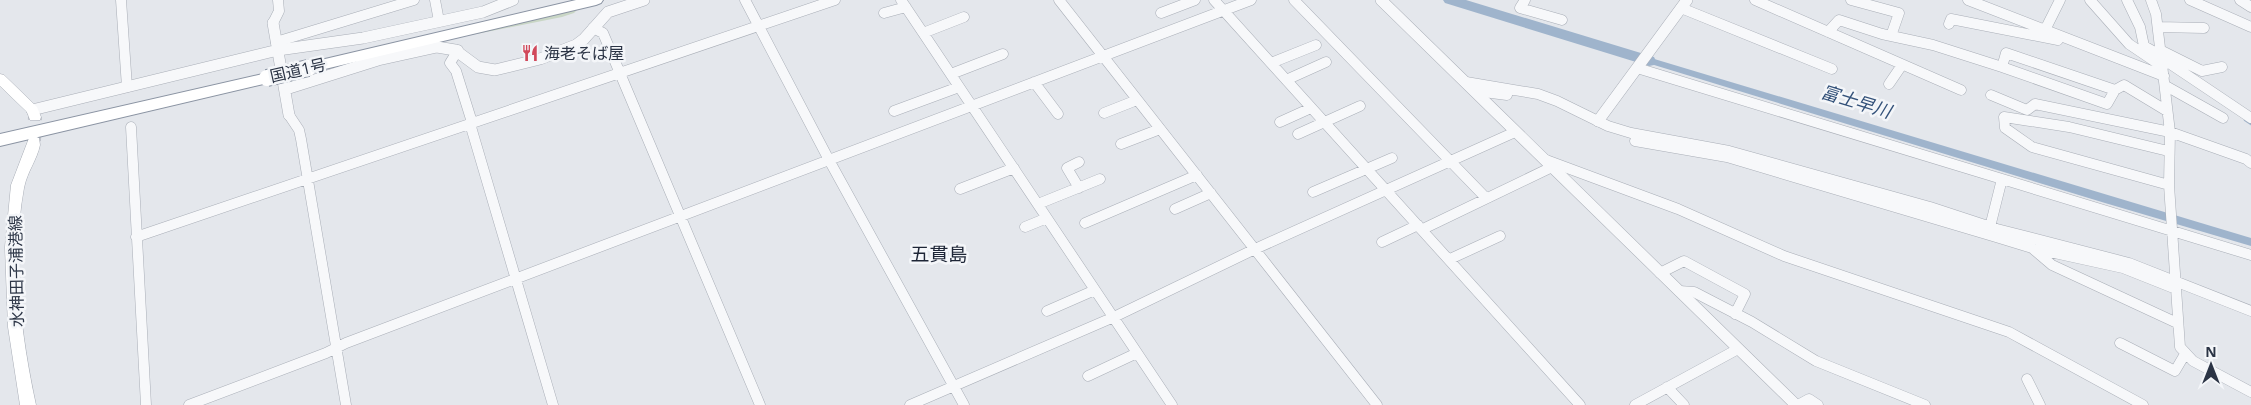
<svg xmlns="http://www.w3.org/2000/svg" width="2251" height="405" font-family="'Open Sans','Noto Sans JP',sans-serif">
<rect width="100%" height="100%" fill="#e4e7ec"/>
<path fill="#c9d6c5" d="M579,8L574,13L562,17L471,35V33Z"/>
<path fill="#9fb4cc" d="M1631,52L2251,238V246L2105,203L1628,57Z"/>
<g fill="none" stroke-linecap="round" stroke-linejoin="round">
<path stroke="#9fb4cc" stroke-width="2.5" d="M2245,120L2251,124"/>
<path fill="#9fb4cc" fill-rule="evenodd" d="M1443,0H1466L1654,57L1656,61L1654,65L1649,66L1445,3Z"/>
<path stroke="#bfc3cb" stroke-width="14" stroke-dasharray="14 7" stroke-linecap="butt" d="M34,141L35,117"/>
<g stroke="#a9aeb7" stroke-width="11">
<path id="minor" d="M121,0L127,87
M435,0L439,21
M745,0L829,160L964,405
M901,0L1172,405
M1059,0L1377,405
M1214,0L1580,405
M1294,0L1486,198
M1525,0L1520,8L1562,20
M1755,0L1961,90
M1851,0L1899,13L1891,36
M1968,0L2164,76
M2090,0L2129,44L2163,67
M2127,0L2140,27L2144,46L2162,56
M2151,0L2156,14L2170,132L2169,185L2180,347L2193,361L2251,392
M2190,0L2251,27
M2240,0L2251,7
M1681,8L1832,69
M884,13L906,7
M1161,13L1195,0
M273,23L279,11L278,0
M1949,24L1951,19L2058,40
M2158,27L2204,28
M593,28L603,33L760,405
M2045,30L2060,0
M1828,32L1839,20L1882,34L1933,45L2002,67L2006,53L2115,90
M923,33L964,17
M276,42L414,0
M458,50L450,63L456,71L471,119V127L553,405
M2162,51L2202,71L2222,67
M2163,59L2251,118
M1271,63L1316,45
M2002,67L2107,104L2115,90L2124,85L2167,111
M1637,68L2002,179
M951,74L1003,54
M1286,80L1326,62
M1034,82L1058,114
M1466,82L1538,94L1557,101L1608,126L1631,133L1729,151L1930,207L1997,229L2129,263L2251,311
M1889,84L1902,65
M2166,86L2223,118
M1476,91L1507,95
M1991,95L2027,110L2035,104L2170,132L2246,159L2251,163
M894,111L959,87
M1104,113L1137,100
M289,115L299,130L301,139L346,405
M1280,122L1311,108
M131,127L146,405
M1298,134L1360,106
M1635,141L1727,157L1996,237
M1121,144L1160,129
M2168,151L2069,127L2004,117L2005,128L2032,147L2169,185
M1546,160L1678,209L1784,256L2009,332L2143,405
M1079,162L1067,168L1079,188
M960,189L1014,168
M1313,192L1392,158
M1038,204L1100,179
M1175,209L1211,193
M1085,223L1197,175
M1025,227L1047,218
M1990,227L2002,179L2251,255
M1423,229L1552,167
M1997,230L1996,237L2032,248L2052,265L2177,323
M136,237L835,0
M1382,242L1418,225
M2036,249L2123,268L2176,289
M1450,259L1500,236
M1660,273L1684,261L1745,294L1735,314
M1679,291L1694,292L1752,322L1816,361L1925,405
M1047,311L1095,290
M2120,343L2175,371L2185,354
M1088,376L1137,353
M2027,379L2040,405
M1667,387L1684,405
M189,405L326,353L346,343L1251,0
M910,405L1114,317L1255,249L1515,132
M1635,405L1738,349
M1798,405L1809,399L1818,405"/>
</g>
<g stroke="#a9aeb7" stroke-width="12">
<path id="tertiary" d="M1381,0L1796,405
M273,23L289,115
M286,89L378,60L437,47L455,50L478,67L495,70L540,59L576,45L584,39L608,12L644,0
M32,110L278,50L363,38L483,12L513,0
M1598,121L1687,0"/>
</g>
<g stroke="#a9aeb7" stroke-width="1">
<path id="secondary" d="M0,74L4,75L37,107L41,117L40,120H30L27,112L0,86Z
M34,136L39,138L40,145C37,160 27,172 24,188C11,258 21,335 36,405H20L8,327L5,247L11,185L29,138Z"/>
</g>
<g stroke="#8b94a3" stroke-width="2">
<path id="trunk" d="M576,0H603L601,3L596,5L308,73L303,72L301,68L303,64L308,63Z
M267,73L272,74L274,78L272,82L0,146V134Z"/>
</g>
<use href="#minor" stroke="#f7f8fa" stroke-width="10"/>
<use href="#tertiary" stroke="#f7f8fa" stroke-width="11"/>
<use href="#secondary" fill="#fff" fill-rule="evenodd"/>
<use href="#trunk" fill="#fff" fill-rule="evenodd"/>
<g stroke="#8b94a3" stroke-width="18" stroke-linecap="butt">
<path id="trunk-bridge" d="M267,78L308,68"/>
</g>
<use href="#trunk-bridge" stroke="#fff" stroke-width="16"/>
</g>
<defs>
<g id="restaurant-bare" transform="scale(1.35)"><path d="M-5-6h1v4h1v-4h1v4h1v-4h1v5L-1.5 .5V6h-2V.5L-5-1ZM5-6V6H3V1.5H1.5Q1.5-4 5-6Z" fill="#d1495b" stroke="#f4f6f9" stroke-width="2.5" paint-order="stroke"/></g>
</defs>
<g fill-rule="evenodd">
<use href="#restaurant-bare" x="530" y="53"/>
</g>
<g text-anchor="middle" stroke-width="5" stroke-linejoin="round" paint-order="stroke">
<g font-size="16" fill="#2b3445" stroke="#f4f6f9" text-anchor="start">
<text x="544" y="59">海老そば屋</text>
</g>
<g font-size="16" fill="#2b3445" stroke="#f4f6f9">
<text transform="translate(298 70) rotate(-13)" y="6">国道1号</text>
<text transform="translate(16 271) rotate(-91)" y="6">水神田子浦港線</text>
</g>
<g font-size="18" font-style="italic" fill="#34527a" stroke="#f4f6f9">
<text transform="translate(1856 102) rotate(17)" y="6">富士早川</text>
</g>
<g font-size="19" fill="#1d2536" stroke="#f4f6f9">
<text x="939" y="261">五貫島</text>
</g>
</g>
<g transform="translate(2211 365)" stroke="#f4f6f9" stroke-width="4" paint-order="stroke">
<path d="M0-4L9 19L0 12L-9 19Z" fill="#2b3445"/>
<text y="-8" font-size="14" font-weight="bold" text-anchor="middle" fill="#2b3445">N</text>
</g>
</svg>
